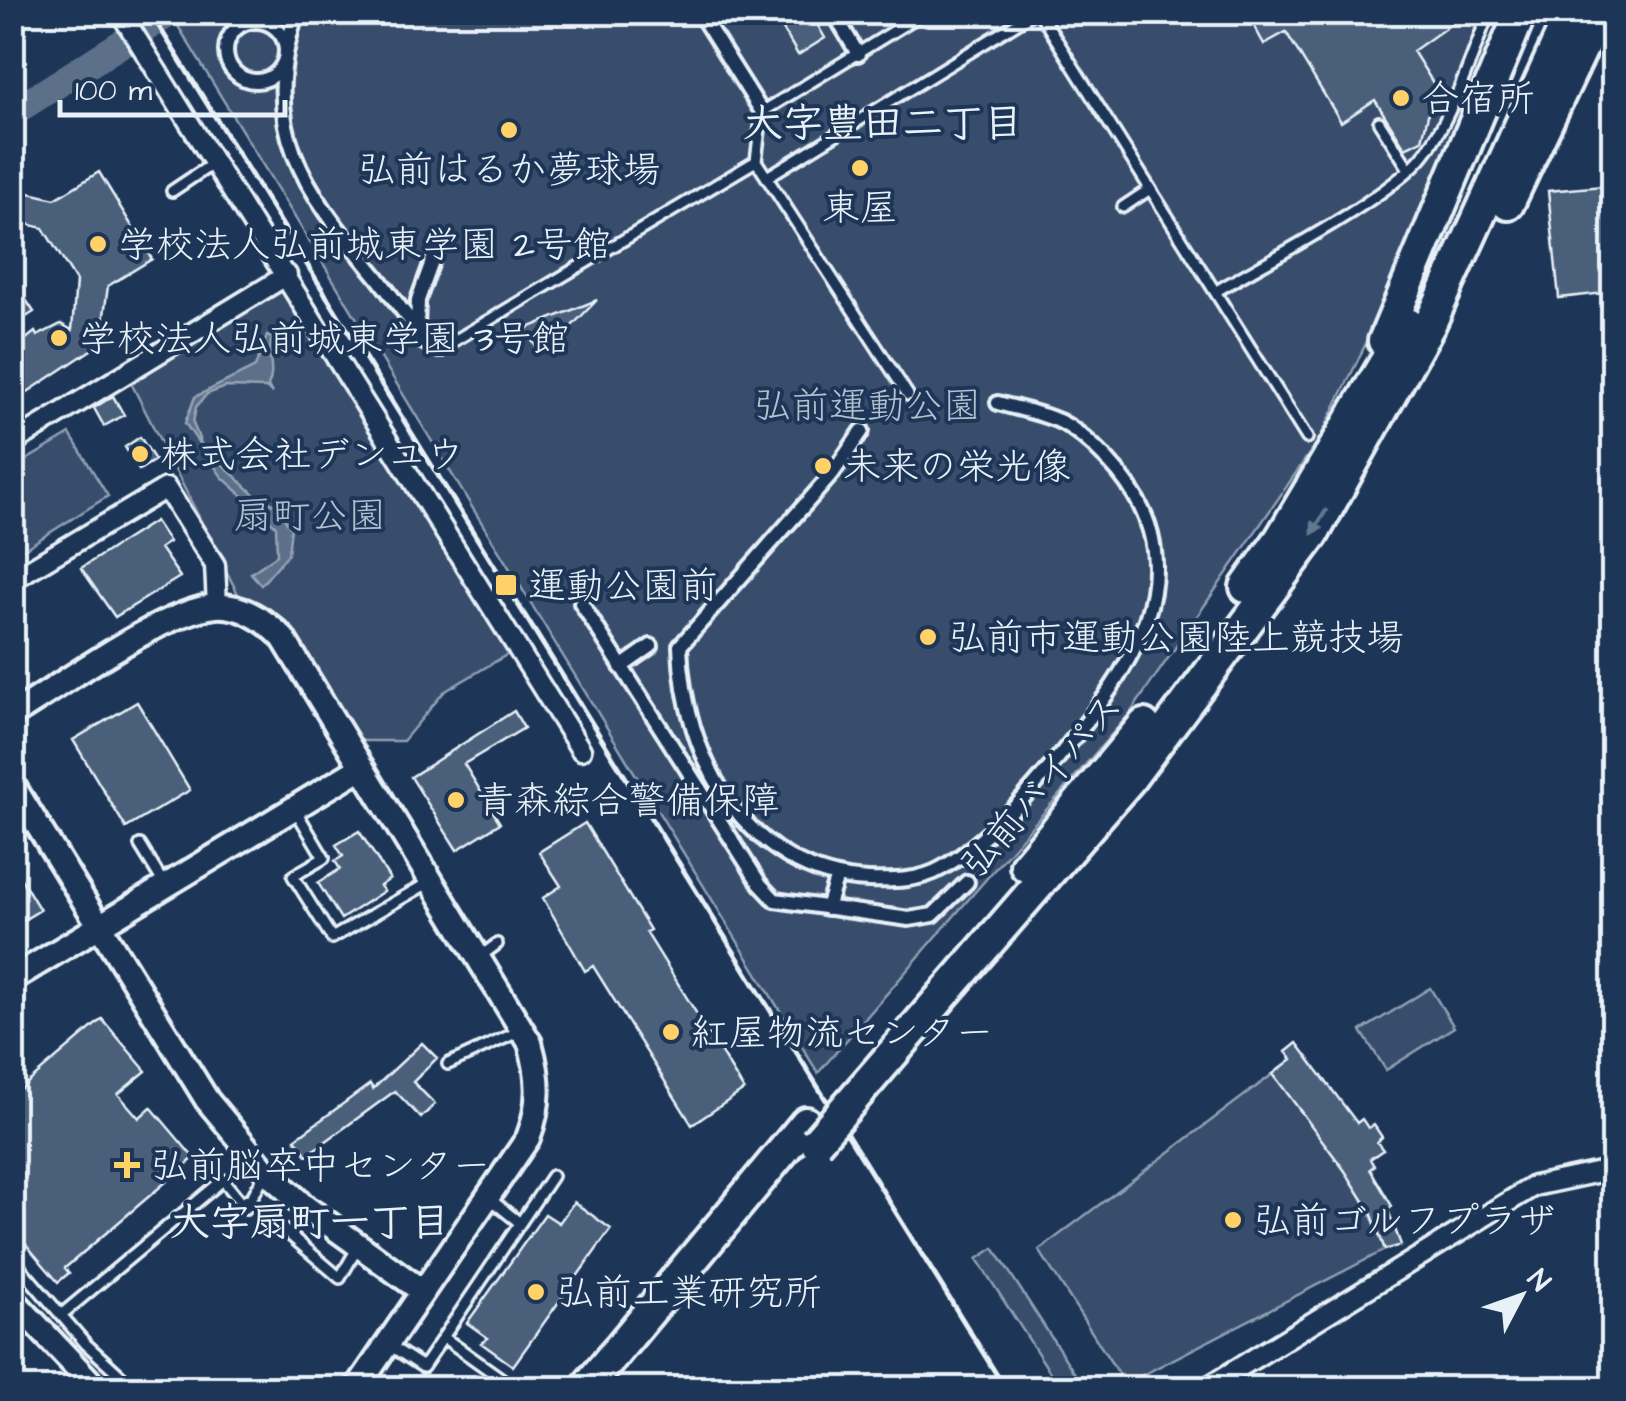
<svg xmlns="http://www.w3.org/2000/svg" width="1626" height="1401" font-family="'Architects Daughter','Klee One',sans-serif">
<rect width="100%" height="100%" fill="#1d3557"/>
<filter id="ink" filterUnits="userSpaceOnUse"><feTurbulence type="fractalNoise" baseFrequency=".01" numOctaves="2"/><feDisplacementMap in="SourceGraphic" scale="20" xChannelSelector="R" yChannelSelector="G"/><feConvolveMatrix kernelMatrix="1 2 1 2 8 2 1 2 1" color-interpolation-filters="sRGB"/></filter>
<g filter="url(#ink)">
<path fill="#374d6c" stroke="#909fb2" stroke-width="2.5" d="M170,13H1490L1427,218L1320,438L1131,712L818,1073Z
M285,285L513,651L444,692L403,741H362L334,707L278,616L238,594L126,373Z
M70,434L108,496L13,556V468Z
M1430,988L1454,1027L1386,1070L1361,1031Z
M1273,1074C1316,1128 1363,1184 1385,1250L1125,1384L1039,1250Z
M994,1248L1084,1388H1060L977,1259Z"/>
<path fill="#5d7089" stroke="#95a4b5" stroke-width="2.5" d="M267,336L272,338C266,356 276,370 268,386L272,393L266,388L226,387L207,394L196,407L193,423L201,444L258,498L274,504L291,528L288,554L261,585L251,573L277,555L276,526L222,477L185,423L195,397L255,367Z"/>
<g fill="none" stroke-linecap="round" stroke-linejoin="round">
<path stroke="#5d7089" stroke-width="28" d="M12,113L171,12"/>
</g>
<path fill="#495e7a" stroke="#e8f1f8" stroke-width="2.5" d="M773,12H810L825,38L798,55Z
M1257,12H1468L1413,51L1435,86L1422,140L1405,148L1375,100L1341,122L1286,32L1264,44L1249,17Z
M99,172L152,259L108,286L100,344L17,399L12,391V350L35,332L37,336L61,324L72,330L76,281L43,228L12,220V189L55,199Z
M1614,185V292L1559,298L1548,191Z
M12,279L34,312L12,326Z
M597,300L565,333L538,350L525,329Z
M113,396L124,415L104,426L94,408Z
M140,437L155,460L139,470L125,447Z
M155,521L169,542L160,548L180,577L115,617L81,568Z
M137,702L190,790L126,828L73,740Z
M514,711L524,728L464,764L500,823L457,850L411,777Z
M585,823L650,930L646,932L744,1090L692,1125L593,966L585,971L543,898L561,886L539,852Z
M359,831L390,879L380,886L384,891L341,919L318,883L340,869L335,861L343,856L336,845Z
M12,864L40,910L12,927Z
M102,1019L146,1071L118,1094L139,1118L151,1107L194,1158L65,1268L69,1273L58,1282L12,1228V1096Z
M422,1043L437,1058L413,1082L435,1104L421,1118L395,1091L307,1155L295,1139L370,1084L373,1089Z
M1297,1043L1357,1123L1362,1119L1368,1128L1374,1125L1382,1137L1377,1142L1383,1150L1370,1159L1374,1166L1370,1169L1392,1206L1388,1210L1401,1245L1385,1250L1371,1212L1345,1171L1273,1074L1292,1059L1286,1052Z
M574,1202L611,1229L513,1366L481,1343L488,1338L467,1323L545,1214L559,1223Z"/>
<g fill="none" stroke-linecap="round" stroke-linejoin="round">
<g stroke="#e8f1f8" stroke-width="16">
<path id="service" d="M1039,12L1307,438
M1379,122L1409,169
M756,161L762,112L925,12
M767,177L1035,12
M172,191L214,163
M1123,207L1150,189
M1215,292C1268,260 1384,201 1421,158C1449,126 1473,53 1489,12
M439,350L756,161L908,395
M296,811L324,858L293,876L332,938L428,883
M140,845L164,884
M481,956L497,944
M448,1064L520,1031
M248,1199L340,1278L358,1247
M490,1199L520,1223
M12,1258L86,1344L134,1388
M61,1315L223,1180L246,1208L265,1174
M443,1337L506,1382
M389,1345L423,1367L552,1176"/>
</g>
<g stroke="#e8f1f8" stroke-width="20">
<path id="pedestrian" d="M297,12C258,129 303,187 374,273C389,291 401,311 417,328L422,341L439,350
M699,12L762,112
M833,12L858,54
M226 51a30 30 0 1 1 60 0a30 30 0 1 1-60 0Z
M417,328L418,300L437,248
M862,431L832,474L680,646C683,757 747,874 868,880C892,881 920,881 942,868C987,842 1029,793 1061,754C1129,671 1200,573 1119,473C1105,456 1083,434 1063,423C1044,413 1018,409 998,403
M581,603L760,884L775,900L909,919L933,915L967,882
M621,667L651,646
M827,908L836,879"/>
</g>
<g stroke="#e8f1f8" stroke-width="25">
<path id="minor" d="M120,12L581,750
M12,443L287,275
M12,580L166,488L215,565L217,606
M1206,1388L1534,1186L1614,1169"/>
</g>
<g stroke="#e8f1f8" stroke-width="30">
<path id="tertiary" d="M12,715C62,685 161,611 216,606C241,604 267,621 283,638L530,1043C540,1078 541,1104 528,1138L357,1388
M12,784L207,1100L267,1172L304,1206L422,1291
M12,979L362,767
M12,1299L96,1388"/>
</g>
<g stroke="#e8f1f8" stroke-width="38">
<path id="trunk" d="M1508,204L1599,12
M1384,341L1521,12
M1246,587L1281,538L1408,324
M1026,866L1144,725
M848,1105L1129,780L1313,534L1430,324L1572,12
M586,1388L806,1123"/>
</g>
<use href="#service" stroke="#1d3557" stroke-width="9"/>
<use href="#pedestrian" stroke="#1d3557" stroke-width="12"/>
<use href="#minor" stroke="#1d3557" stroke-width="18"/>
<use href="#tertiary" stroke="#1d3557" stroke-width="22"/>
<use href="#trunk" stroke="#1d3557" stroke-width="30"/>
<path stroke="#e8f1f8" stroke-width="5" d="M150,12L1005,1388"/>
<g stroke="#e8f1f8" stroke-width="38" stroke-linecap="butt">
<path id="trunk-bridge" d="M816,1142L848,1105"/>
</g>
<use href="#trunk-bridge" stroke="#1d3557" stroke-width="30"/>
</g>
<defs><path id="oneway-solid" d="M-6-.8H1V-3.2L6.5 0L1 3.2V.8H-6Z" transform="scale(2.5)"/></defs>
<use fill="#64778f" href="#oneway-solid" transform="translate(1319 522) rotate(121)"/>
</g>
<g fill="#ffd166" stroke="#1d3557" stroke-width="4">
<circle cx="1401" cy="98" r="10"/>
<circle cx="509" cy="130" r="10"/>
<circle cx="860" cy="168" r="10"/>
<circle cx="98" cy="244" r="10"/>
<circle cx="59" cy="338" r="10"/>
<circle cx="140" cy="454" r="10"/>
<circle cx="823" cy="466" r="10"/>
<rect x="494" y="573" width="24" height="24" rx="5"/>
<circle cx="928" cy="637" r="10"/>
<circle cx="456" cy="800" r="10"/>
<circle cx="671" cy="1032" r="10"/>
<path d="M122 1150h10v10h10v10h-10v10h-10v-10h-10v-10h10z"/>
<circle cx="1233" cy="1220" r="10"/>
<circle cx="536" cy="1292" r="10"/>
</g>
<g text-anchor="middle" stroke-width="8" stroke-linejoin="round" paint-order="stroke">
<g font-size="38" fill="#e8f1f8" stroke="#1d3557" text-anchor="start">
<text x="1421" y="111">合宿所</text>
<text x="509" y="182" text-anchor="middle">弘前はるか夢球場</text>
<text x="860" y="220" text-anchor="middle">東屋</text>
<text x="118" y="257">学校法人弘前城東学園 2号館</text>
<text x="79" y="351">学校法人弘前城東学園 3号館</text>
<text x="160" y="467">株式会社デンユウ</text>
<text x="843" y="479">未来の栄光像</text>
<text x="528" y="598">運動公園前</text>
<text x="948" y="650">弘前市運動公園陸上競技場</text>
<text x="476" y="813">青森綜合警備保障</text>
<text x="691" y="1045">紅屋物流センター</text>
<text x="150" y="1178">弘前脳卒中センター</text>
<text x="1253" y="1233">弘前ゴルフプラザ</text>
<text x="556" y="1305">弘前工業研究所</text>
</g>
<g font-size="38" fill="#b3c0ce" stroke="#1d3557">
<text x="867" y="418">弘前運動公園</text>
<text x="310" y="528">扇町公園</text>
</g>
<g font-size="38" fill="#e8f1f8" stroke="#1d3557">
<text transform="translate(1041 785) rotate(-50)" y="13">弘前バイパス</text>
</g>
<g font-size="40" font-weight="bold" fill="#e8f1f8" stroke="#1d3557">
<text x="883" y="136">大字豊田二丁目</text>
<text x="310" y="1235">大字扇町一丁目</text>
</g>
</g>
<rect width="1626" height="1401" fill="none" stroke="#1d3557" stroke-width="50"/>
<rect x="25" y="25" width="1576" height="1351" fill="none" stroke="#e8f1f8" stroke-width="4" filter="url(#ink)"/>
<g transform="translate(1521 1296) rotate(49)" stroke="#1d3557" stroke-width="8" paint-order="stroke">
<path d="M0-8L18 38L0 25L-18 38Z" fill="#e8f1f8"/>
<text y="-15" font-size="28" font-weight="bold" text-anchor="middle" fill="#e8f1f8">N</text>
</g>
<path d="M60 100v15h225v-15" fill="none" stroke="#e8f1f8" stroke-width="5"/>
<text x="75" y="100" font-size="30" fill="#e8f1f8" stroke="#1d3557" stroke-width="8" paint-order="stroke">100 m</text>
</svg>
